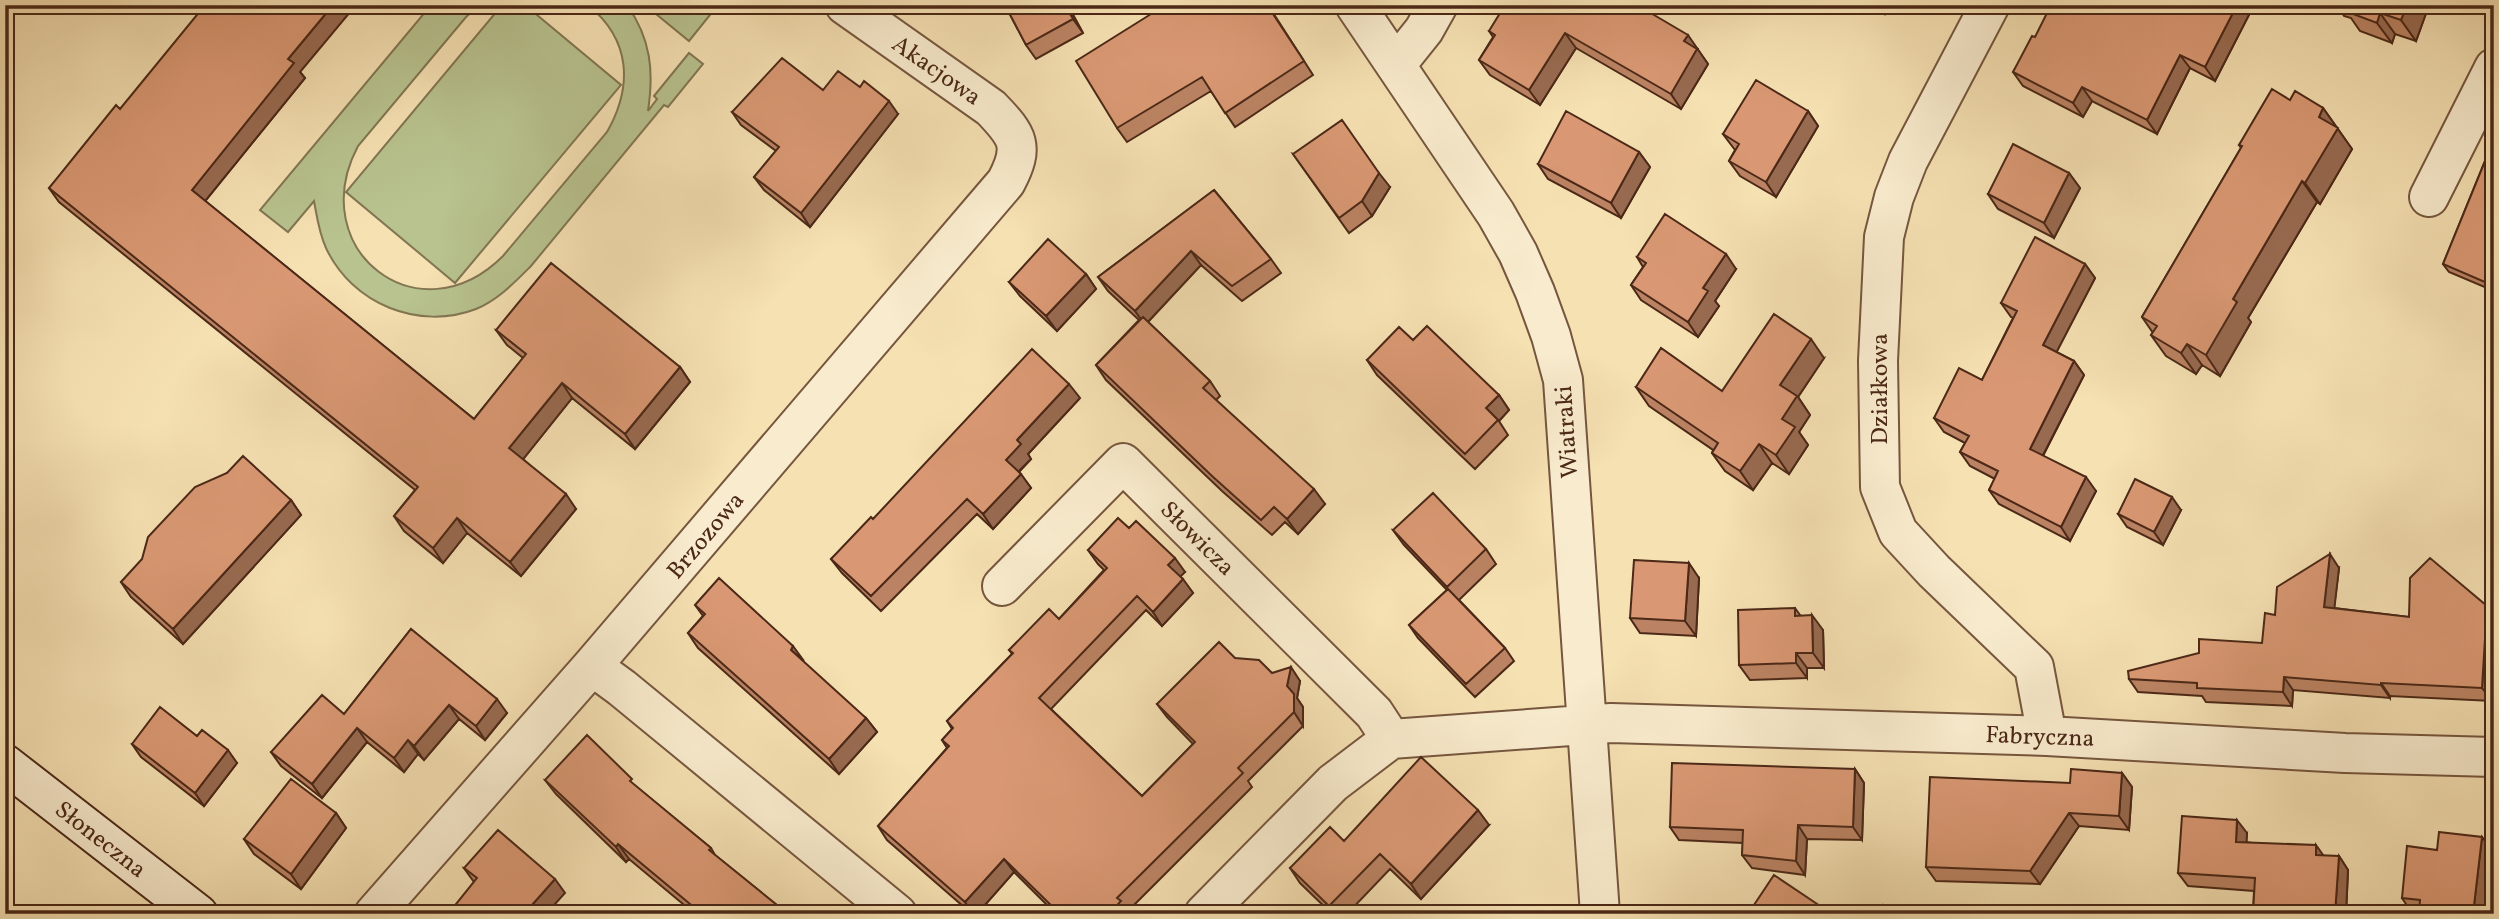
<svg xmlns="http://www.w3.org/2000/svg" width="2499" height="919" font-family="Vollkorn,serif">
<rect width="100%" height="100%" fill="#f6e1b3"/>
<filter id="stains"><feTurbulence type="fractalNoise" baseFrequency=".00286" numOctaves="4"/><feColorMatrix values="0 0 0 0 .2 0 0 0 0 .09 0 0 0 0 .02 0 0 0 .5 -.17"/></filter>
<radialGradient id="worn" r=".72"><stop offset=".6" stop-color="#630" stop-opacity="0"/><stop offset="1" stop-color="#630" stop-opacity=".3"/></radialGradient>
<path fill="#b8c38f" stroke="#827653" stroke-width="2" d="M431,5H480L466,17L358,146C303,250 419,340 503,256L607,132C633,86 631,40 588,5H627C651,39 654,71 648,111L657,99L654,96L689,53L703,64L668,107L664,105L531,266C514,283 498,300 476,309C419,331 352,304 326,248C319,233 317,217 314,201L288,232L260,210Z
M502,5H525L621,85L455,283L346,192Z
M645,5H718L689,41Z"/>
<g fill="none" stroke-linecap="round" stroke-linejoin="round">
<g stroke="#76563e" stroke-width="42">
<path id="street" d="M1355,5L1496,214L1518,253L1535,292L1551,336L1563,380L1600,914
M1990,5L1908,161L1894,197L1884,237L1878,361L1880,487L1898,532L1934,571L2034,667L2047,736
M1396,65L1424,30L1438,5
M2429,197L2494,68
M1002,586L1123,463L1374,713L1391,739
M592,666L622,688L897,914
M374,914L592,666L1006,182C1025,146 1018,136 991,108L845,5
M1204,914L1333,783L1391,739L1611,723L2047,736L2345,753L2494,757"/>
</g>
<g stroke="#4b2817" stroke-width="42">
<path id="secondary" d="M5,764L198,914"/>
</g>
<use href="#street" stroke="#f9ecce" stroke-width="38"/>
<use href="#secondary" stroke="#f9ecce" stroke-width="38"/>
</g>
<path fill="#bb8363" stroke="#4b2817" stroke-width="2" d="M1005,5H1068L1083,33L1036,59L1026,45Z
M1157,5H1268L1313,75L1235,127L1211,91L1127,142L1117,128L1159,9Z
M1868,5H1890L1885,14Z
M2254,5L2215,81L2190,68L2157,134L2092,101L2083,117L2023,86L2013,72L2035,37Z
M2337,5H2429L2416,41L2395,34L2392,43L2360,31L2351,18L2344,16Z
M1624,13L1698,49V50L1708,64L1681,109L1576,48L1540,105L1490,75L1479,60L1493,37L1489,31Z
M300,72L305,78L205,201L474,419L523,358L507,345L496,330L680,367L690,382L635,449L572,398L523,459L576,509L521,576L467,533L443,563L404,531L394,516L415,490L59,202L49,188L120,109Z
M823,90L898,114L810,227L764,190L754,177L776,151L741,125L732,112Z
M2290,100L2323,108L2352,149L2320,204L2317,202L2248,318L2251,322L2220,376L2202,365L2196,374L2166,356L2151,335L2153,333L2142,317L2241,148L2239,145Z
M1808,111L1818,126L1776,197L1740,176L1729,161L1735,150L1723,134Z
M2494,139V291L2449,272L2443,264Z
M1639,152L1650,167L1621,218L1548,179L1538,164Z
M1293,154L1390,187L1372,216L1349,233Z
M2069,173L2080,188L2054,238L1998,209L1988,194Z
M1214,190L1271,259L1281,273L1242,301L1201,265L1148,322L1210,381L1220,396L1216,400L1325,504L1298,534L1285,522L1272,535L1222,491L1106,380L1096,365L1139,320L1108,291L1098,277Z
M1637,257L1736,269L1715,301L1719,306L1698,337L1641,300L1631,285L1643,267Z
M2085,264L2095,278L2056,352L2074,361L2084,375L2043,456L2096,491L2070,541L1999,504L1989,490L1995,479L1970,466L1960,452L1965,443L1944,432L1934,418L1982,380L2013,318L2011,317L2001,303Z
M1086,274L1096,289L1057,331L1020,296L1009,282Z
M1413,340L1499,395L1509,410L1499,421L1508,435L1475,469L1377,375L1367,360Z
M1824,358L1798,397L1810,415L1799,432L1808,445L1789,474L1772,463L1753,490L1725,471L1712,453L1713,450L1649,406L1636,387L1722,391Z
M1080,398L1028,454L1031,459L1019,472L1031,488L993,529L977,514L881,611L842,573L831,559L873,519Z
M227,473L291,500L301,515L183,644L131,597L121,582Z
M2181,510L2163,545L2127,527L2118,514Z
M1129,528L1185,572L1180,576L1193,593L1162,626L1146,610L1051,709L1142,796L1193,744L1167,717L1157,704L1235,658L1272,673L1300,681L1297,698L1303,707V726L1248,781L1252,787L1128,911L1130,914H1056L1014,872L977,914H972L887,840L878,826L947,748L942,740L952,729L947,721L1012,654L1009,650L1059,619L1104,570L1098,564L1088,550Z
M1393,530L1486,549L1496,564L1459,600L1505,648L1514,661L1475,697L1418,638L1409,625L1447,590L1404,545Z
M2339,568L2334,608L2409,617L2487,606L2494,615V663L2492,701L2390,696V698L2293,690L2292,706L2206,702L2202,696L2138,692L2129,679L2262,643L2275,615Z
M1699,578L1696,636L1640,633L1630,618Z
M695,605L866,718L877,732L839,774L698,648L688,633L703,616Z
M1795,608L1800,615L1823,630L1824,668H1807V678L1750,680L1739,665Z
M411,629L507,713L485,740L459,719L424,760L418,754L404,772L367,742L322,798L281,766L271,752L344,714Z
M197,736L237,763L204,806L141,757L132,744Z
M1855,769L1864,783L1862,840L1807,839L1805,875L1752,868L1742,855L1743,843L1679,840L1670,827Z
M2122,773L2132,787L2129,830L2079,826L2040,884L1936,881L1926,867L2070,783Z
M545,780L640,790L711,848L715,855L788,914H695L629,859L626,862L556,794Z
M336,813L346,828L301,889L254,854L244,839Z
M1489,825L1421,899L1390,869L1347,914H1332L1300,883L1290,868L1344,841Z
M2247,833L2246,842L2324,856H2339L2348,870L2346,914H2253L2254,891L2188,886L2178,873Z
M2482,837L2493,852L2486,914L2412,913L2402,898L2437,850Z
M464,868L565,893L474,882Z"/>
<path fill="#986a50" stroke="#4b2817" stroke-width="2" d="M333,5H356L300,72L305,78L202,205L192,190L288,59Z
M1065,5H1067L1083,33L1073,19Z
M1879,5H1890L1885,14Z
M2237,5H2254L2215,81L2205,67Z
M2407,5H2429L2416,41L2401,20Z
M2380,13L2395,34L2392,43L2377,23Z
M1565,33L1576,48L1540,105L1529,90Z
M1688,35L1708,64L1681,109L1671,94L1684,41Z
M2180,55L2190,68L2157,134L2147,120Z
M2082,87L2092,101L2083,117L2073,103Z
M889,101L898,114L810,227L801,213Z
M2323,108L2352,149L2320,204L2305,183L2319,117Z
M1808,111L1818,126L1776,197L1766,182Z
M1639,152L1650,167L1621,218L1611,203Z
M1379,173L1390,187L1372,216L1362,201Z
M2069,173L2080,188L2054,238L2044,223Z
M2302,181L2317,202L2248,318L2251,322L2220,376L2206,355L2233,299Z
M1191,251L1201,265L1145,325L1135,311Z
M1726,254L1736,269L1715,301L1719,306L1698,337L1688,322L1703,288Z
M2085,264L2095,278L2053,359L2043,345Z
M1086,274L1096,289L1057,331L1046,316Z
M1811,339L1824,358L1798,397L1810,415L1799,432L1808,445L1789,474L1776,455L1782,419L1780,385Z
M2187,344L2202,365L2196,374L2181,353Z
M2074,361L2084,375L2039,463L2030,449Z
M680,367L690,382L635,449L625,434Z
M562,383L572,398L520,463L509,448Z
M1069,384L1080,398L1028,454L1031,459L1016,474L1006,460L1017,440Z
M1499,395L1509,410L1499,421L1486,408Z
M1759,444L1772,463L1753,490L1740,471Z
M1021,474L1031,488L993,529L983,514Z
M2086,477L2096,491L2070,541L2061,527Z
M1314,489L1325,504L1298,534L1287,519Z
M566,494L576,509L521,576L510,562Z
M2172,497L2181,510L2163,545L2154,532Z
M291,500L301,515L183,644L173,629Z
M457,518L467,533L443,563L433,548Z
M2330,554L2339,568L2333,620L2324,607Z
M1175,558L1185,572L1178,579L1168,565Z
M1689,563L1699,578L1696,636L1685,621Z
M1183,579L1193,593L1162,626L1153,612Z
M2487,606L2494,615V663L2492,701L2482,688Z
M1812,615L1823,630L1824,668L1813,653Z
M793,646L804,661L791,650Z
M1796,653L1807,668V678L1796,663Z
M1291,667L1300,681L1297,698L1303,707V726L1294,712L1287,686Z
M2284,677L2293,690L2292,706L2283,692Z
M2381,683L2390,696V698L2381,685Z
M497,699L507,713L485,740L476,726Z
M449,705L459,719L424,760L414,746Z
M866,718L877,732L839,774L829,759Z
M357,728L367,742L322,798L312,784Z
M408,740L418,754L404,772L394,758Z
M228,750L237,763L204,806L195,793Z
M1855,769L1864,783L1862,840L1853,827Z
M2122,773L2132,787L2129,830L2119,816Z
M1478,810L1489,825L1421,899L1411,884Z
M336,813L346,828L301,889L291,874Z
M2069,813L2079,826L2040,884L2030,871Z
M2237,820L2247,833L2246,855L2236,842Z
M1798,825L1807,839L1805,875L1796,861Z
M2482,837L2493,852L2486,914H2473Z
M618,844L629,859L626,862L616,847Z
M2316,845L2326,859L2316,855Z
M2339,856L2348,870L2346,914H2335Z
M1004,859L1014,872L977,914H973L965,902Z
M555,879L565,893L546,914H524Z"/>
<path fill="#d99873" stroke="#4b2817" stroke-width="2" d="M205,5H333L288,59L294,63L192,190L474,419L526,354L496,330L551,263L680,367L625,434L562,383L509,448L566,494L510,562L457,518L433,548L394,516L418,487L49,188L116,105L120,109Z
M1005,5H1065L1073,19L1026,45Z
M1157,5H1267L1304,61L1225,113L1202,77L1117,128L1076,61L1159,9Z
M1505,5H1610L1624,13L1629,5H1637L1688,35L1684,41L1697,49L1671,94L1565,33L1529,90L1479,60L1495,35L1489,31Z
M2051,5H2237L2205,67L2180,55L2147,120L2082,87L2073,103L2013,72L2032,36L2035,37Z
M2348,5H2407L2401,20L2380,13L2377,23L2345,11Z
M782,58L823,90L838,71L860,87L864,81L889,101L801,213L754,177L779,147L732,112Z
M1756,80L1808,111L1766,182L1729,161L1739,144L1723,134Z
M2272,89L2290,100L2295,91L2323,108L2319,117L2338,128L2305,183L2302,181L2233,299L2237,302L2206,355L2187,344L2181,353L2151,335L2157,326L2142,317L2242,146L2239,145Z
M1566,111L1639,152L1611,203L1538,164Z
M1342,120L1379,173L1362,201L1339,218L1293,154Z
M2494,139V286L2443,264Z
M2013,144L2069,173L2044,223L1988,194Z
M1214,190L1271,259L1232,286L1191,251L1135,311L1098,277Z
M1665,214L1726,254L1703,288L1708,291L1688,322L1631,285L1646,263L1637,257Z
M2035,237L2085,264L2043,345L2074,361L2030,449L2086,477L2061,527L1989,490L1998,471L1960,452L1969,436L1934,418L1959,368L1982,380L2017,311L2001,303Z
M1048,239L1086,274L1046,316L1009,282Z
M1774,314L1811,339L1780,385L1797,396L1782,419L1795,427L1776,455L1759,444L1740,471L1712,453L1718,443L1636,387L1661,348L1722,391Z
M1143,317L1210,381L1203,388L1314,489L1287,519L1274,507L1261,520L1212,476L1096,365Z
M1427,326L1499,395L1486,408L1498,420L1465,454L1367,360L1399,327L1413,340Z
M1032,349L1069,384L1017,440L1021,444L1006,460L1021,474L983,514L967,499L871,596L831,559L871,517L873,519Z
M243,456L291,500L173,629L121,582L142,559L148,537L195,487L227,473Z
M2135,479L2172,497L2154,532L2118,514Z
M1433,493L1486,549L1447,587L1393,530Z
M1118,518L1129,528L1136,521L1175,558L1168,565L1183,579L1153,612L1137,596L1039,698L1142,796L1195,742L1157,704L1219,642L1235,658L1259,660L1272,673L1291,667L1287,686L1294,694V712L1238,768L1243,773L1117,898L1121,901L1109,914H1060L1004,859L965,902L878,826L949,746L942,740L953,728L947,721L1013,653L1009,650L1049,609L1059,619L1107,568L1088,550Z
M2330,554L2324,607L2409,617L2410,578L2430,558L2487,606L2482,688L2381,683V685L2284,677L2283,692L2197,688V683L2129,679L2128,671L2199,653V639L2262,643L2265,613L2275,615L2277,587Z
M1634,560L1689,563L1685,621L1630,618Z
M719,578L793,646L791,650L866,718L829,759L688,633L705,614L695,605Z
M1448,589L1505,648L1466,684L1409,625Z
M2494,601V611L2489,607Z
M1795,608V616L1812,615L1813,653H1796V663L1739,665L1738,610Z
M411,629L497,699L476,726L449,705L414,746L408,740L394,758L357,728L312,784L271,752L322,695L344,714Z
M160,707L197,736L202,730L228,750L195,793L132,744Z
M587,735L632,779L630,781L711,848L709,850L788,914H702L618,844L616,847L545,780Z
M1421,757L1478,810L1411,884L1380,854L1329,906L1290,868L1330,827L1344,841Z
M1672,763L1855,769L1853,827L1798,825L1796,861L1742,855L1743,830L1670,827Z
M2071,769L2122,773L2119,816L2069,813L2030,871L1926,867L1930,777L2070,783Z
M291,779L336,813L291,874L244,839Z
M2182,816L2237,820L2236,842L2316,845V855L2339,856L2335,914H2253L2255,878L2178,873Z
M498,830L555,879L524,914H448L477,878L464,868Z
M2439,832L2482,837L2473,914H2419L2420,900L2402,898L2407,846L2437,850Z
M1774,875L1832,914H1748Z
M1883,905L1895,914H1877Z
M2055,905L2113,908V914H2055Z"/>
<g text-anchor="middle" stroke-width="7" stroke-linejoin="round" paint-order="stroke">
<g font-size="24" fill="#4b2817" stroke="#f9ecce">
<text transform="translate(937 70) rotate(35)" y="8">Akacjowa</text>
<text transform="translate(1879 389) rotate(-90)" y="8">Działkowa</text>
<text transform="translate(1566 432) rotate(-94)" y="8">Wiatraki</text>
<text transform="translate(705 535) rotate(-50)" y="8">Brzozowa</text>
<text transform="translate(1198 538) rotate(45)" y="8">Słowicza</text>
<text transform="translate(2040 736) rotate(2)" y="8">Fabryczna</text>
<text transform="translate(101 839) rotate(38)" y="8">Słoneczna</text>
</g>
</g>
<rect width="2499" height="919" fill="none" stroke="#f6e1b3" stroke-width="28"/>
<rect x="7" y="7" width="2485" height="905" fill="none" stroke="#4b2817" stroke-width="3.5"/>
<rect x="14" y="14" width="2471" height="891" fill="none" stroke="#4b2817" stroke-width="2"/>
<rect width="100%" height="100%" filter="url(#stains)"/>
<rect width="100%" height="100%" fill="url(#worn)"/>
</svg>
